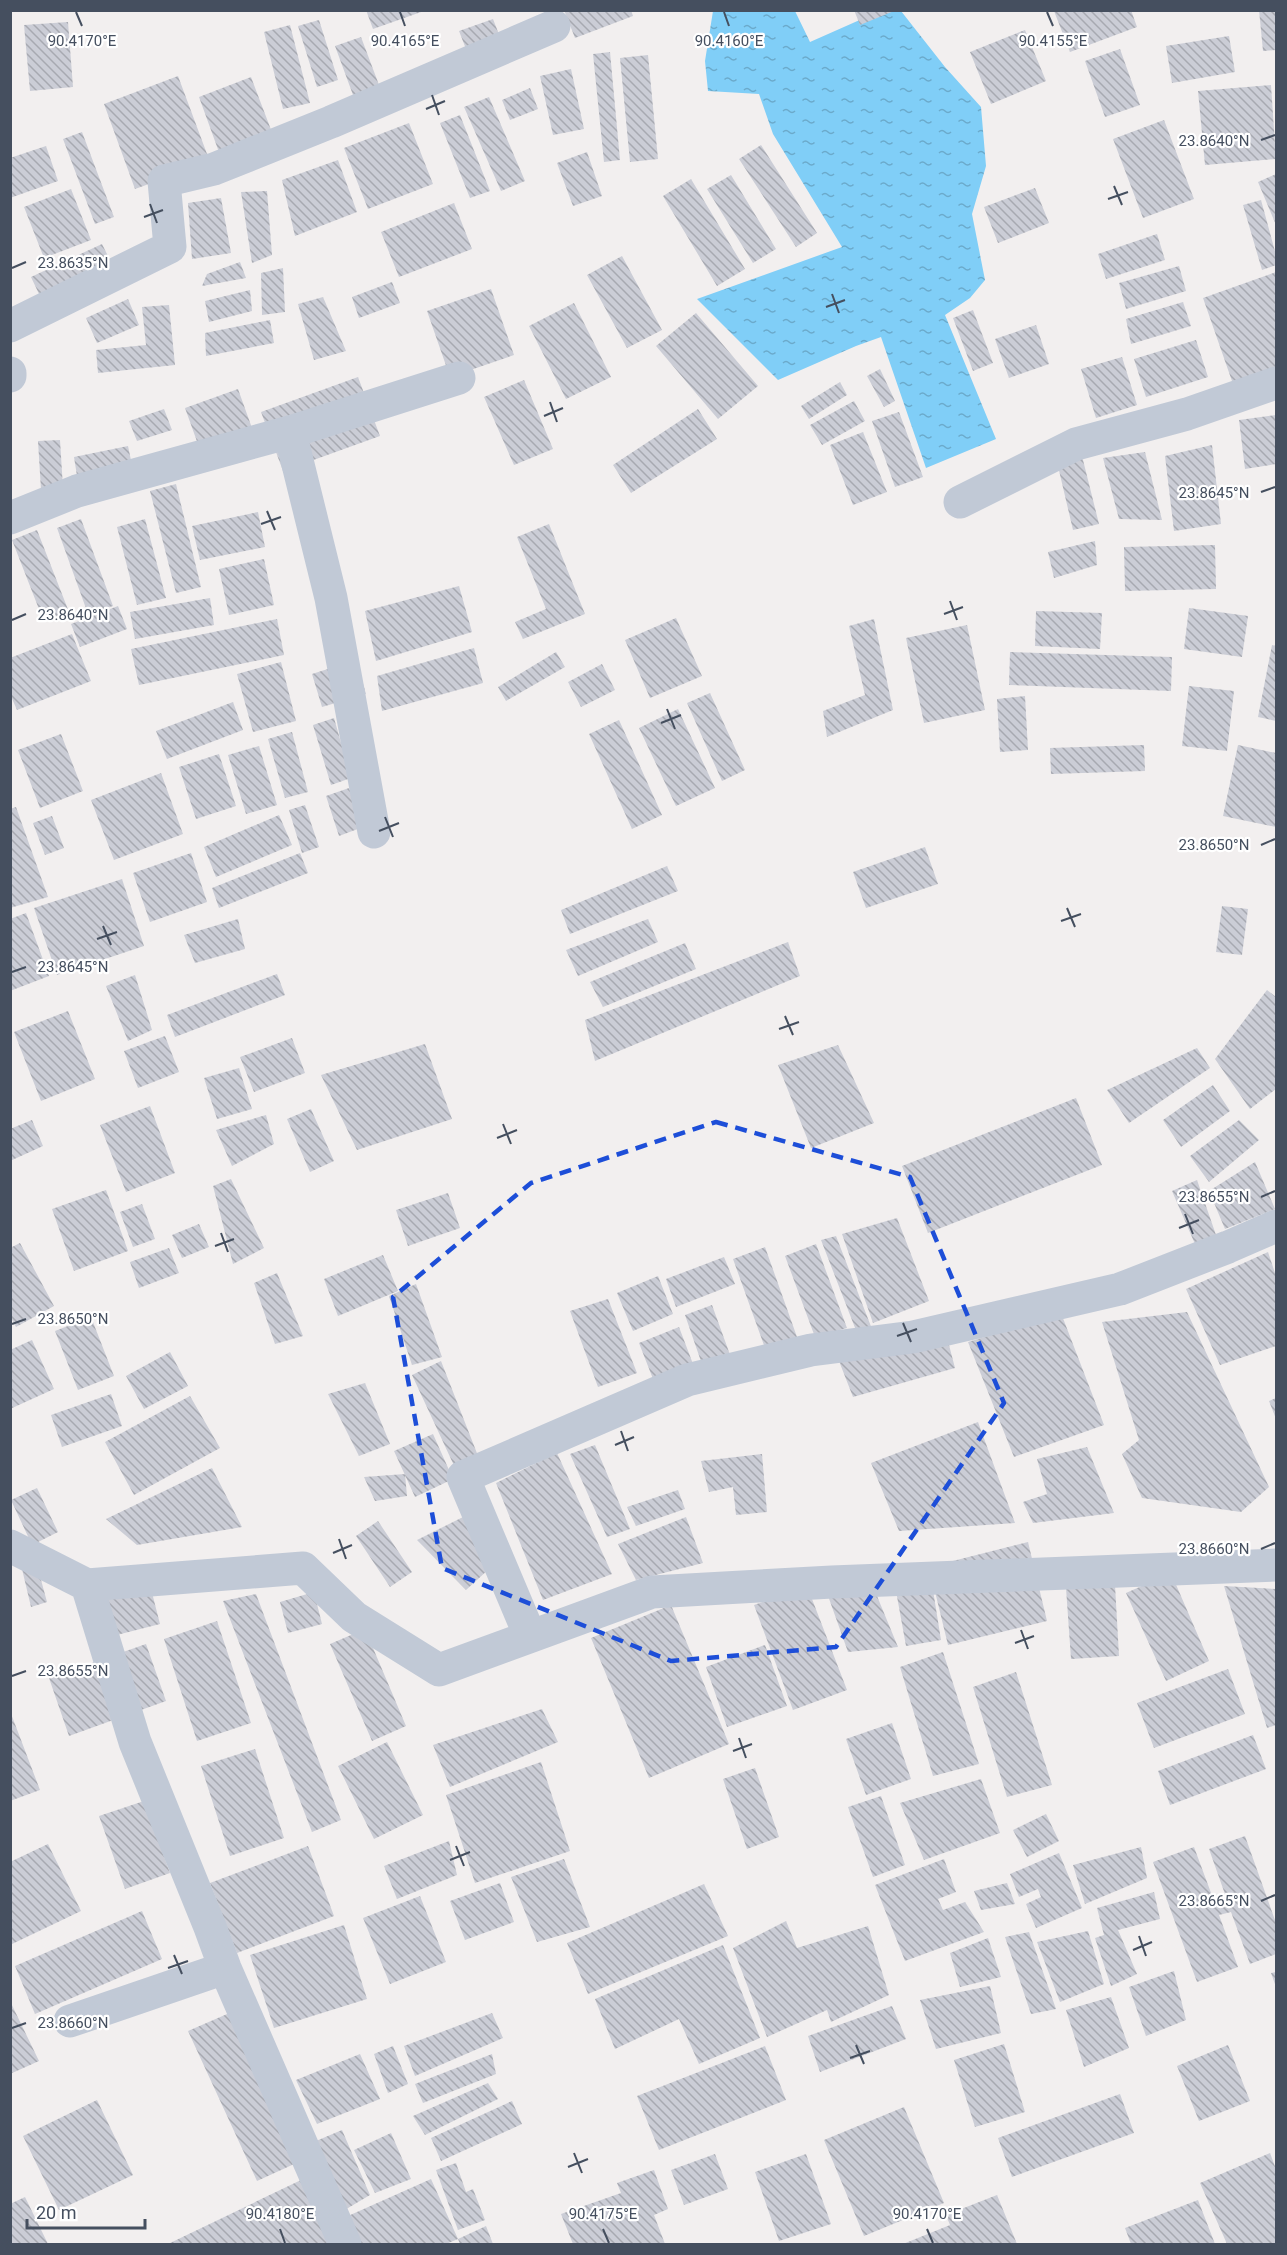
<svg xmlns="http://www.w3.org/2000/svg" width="1287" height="2255" font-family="Roboto,sans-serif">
<defs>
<pattern id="water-ripples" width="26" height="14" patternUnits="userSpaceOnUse" patternTransform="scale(1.5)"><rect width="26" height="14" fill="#80cef7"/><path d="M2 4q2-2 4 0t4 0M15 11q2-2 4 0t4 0" fill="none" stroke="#6baacb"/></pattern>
<pattern id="building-back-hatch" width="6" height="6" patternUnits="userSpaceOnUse" patternTransform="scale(1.5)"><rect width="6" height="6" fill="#cbcdd6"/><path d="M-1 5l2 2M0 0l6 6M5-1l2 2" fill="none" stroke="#a7a9b1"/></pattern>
</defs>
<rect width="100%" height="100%" fill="#f2efef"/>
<path fill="url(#water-ripples)" d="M713,11H795L810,42L880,11H901L945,67L981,107L986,166L972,214L985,280L970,298L945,315L996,439L926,468L881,337L856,346L778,380L697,299L842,247L773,134L759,94L708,91L705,61Z"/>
<path fill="url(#building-back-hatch)" d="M366,10H423L424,11L373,29Z
M564,10H631L633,16L575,38Z
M854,10H894V11L860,25Z
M1056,10H1131L1137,27L1070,52L1054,11Z
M1259,10H1276V50L1263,51Z
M493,19L500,37L466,49L459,31Z
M319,20L338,80L317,87L298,26Z
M68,22L73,87L30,91L24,25Z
M290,25L310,103L283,109L264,32Z
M1025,30L1046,81L991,104L970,52Z
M1229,36L1235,72L1172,83L1166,46Z
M361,37L379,85L353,95L335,46Z
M1120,49L1140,105L1105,117L1085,61Z
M610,52L620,160L604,162L593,54Z
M648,55L658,159L630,162L620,58Z
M571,69L584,129L553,135L540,76Z
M178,76L210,162L135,189L104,104Z
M251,77L273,135L220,155L199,97Z
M1271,85L1276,159L1205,165L1198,91Z
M530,88L538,109L510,120L502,100Z
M489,97L525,181L501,191L464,107Z
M460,115L490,191L470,198L440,123Z
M1164,120L1194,199L1143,218L1113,139Z
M409,123L433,184L368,209L344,148Z
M82,132L114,217L95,224L63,139Z
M761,145L817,233L796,247L739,159Z
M46,146L58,181L10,198V158Z
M587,152L602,196L573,206L557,163Z
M338,160L357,212L295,236L282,180Z
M1276,174V225L1258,182Z
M731,175L776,249L753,263L707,189Z
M691,179L745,269L717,286L663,196Z
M1035,188L1049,223L998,243L984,207Z
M71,189L91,240L44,258L24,207Z
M267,191L272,255L252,263L241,192Z
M221,198L231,253L192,259L188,203Z
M1261,200L1276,255V265L1262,270L1243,205Z
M454,203L472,249L399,277L381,232Z
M1157,234L1165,260L1106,279L1098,254Z
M102,244L110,260L39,294L31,277Z
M622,256L662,330L627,348L587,275Z
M240,262L246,278L202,286L207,274Z
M1179,266L1186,291L1126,309L1119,283Z
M283,268L285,312L262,315L261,273Z
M1276,272V368L1233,384L1203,298Z
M392,282L400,303L359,318L352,297Z
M491,289L514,355L450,377L427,311Z
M250,290L252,311L209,322L205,301Z
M323,297L346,351L314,360L298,304Z
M128,299L139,325L97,343L86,318Z
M1183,302L1191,326L1131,344L1126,319Z
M574,303L611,377L566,399L529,326Z
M169,305L175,365L98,373L96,350L146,345L142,307Z
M973,310L993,363L973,371L953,318Z
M696,313L758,386L718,419L656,346Z
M270,320L274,343L206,356L205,333Z
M1036,325L1049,364L1009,378L995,339Z
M1196,340L1208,377L1146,397L1134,359Z
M1122,357L1137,405L1096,418L1081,369Z
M880,369L895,401L884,407L867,376Z
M358,377L380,436L283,471L261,412Z
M524,380L553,449L514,465L484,397Z
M840,382L847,395L809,419L801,406Z
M238,389L257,442L204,461L185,408Z
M854,401L865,421L822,445L810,425Z
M164,409L172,430L137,441L129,421Z
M698,409L717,439L631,493L613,465Z
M899,412L923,477L895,487L872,421Z
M1276,415V464L1245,469L1239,420Z
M863,432L887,492L853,505L830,445Z
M60,440L63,488L41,490L38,441Z
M1212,445L1221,524L1174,531L1165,456Z
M128,446L132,465L77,476L74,457Z
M1145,452L1162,520L1119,519L1103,458Z
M1082,456L1099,524L1073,530L1057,462Z
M176,484L201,587L176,593L150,491Z
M258,512L265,547L200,560L192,526Z
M81,519L113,606L88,614L57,528Z
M145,519L166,598L137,605L117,527Z
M549,524L585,614L523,639L515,622L546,609L517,537Z
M37,530L69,612L44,622L12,540Z
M1095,541L1097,565L1054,578L1048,552Z
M1215,545L1216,589L1125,591L1124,547Z
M264,559L274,605L229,615L219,569Z
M459,586L472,632L376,661L365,611Z
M210,598L214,625L135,639L130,612Z
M118,606L127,629L80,647L71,624Z
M1189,608L1248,616L1242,657L1184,649Z
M1036,611L1102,613L1100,649L1035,646Z
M676,618L702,676L650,698L625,640Z
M277,619L284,655L139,685L131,649Z
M874,619L893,710L827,737L823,711L865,695L849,626Z
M967,625L985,710L924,723L906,638Z
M72,634L91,681L17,710L10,694V658Z
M1272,645L1276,646V721L1258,717Z
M474,648L483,683L382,711L377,676Z
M556,652L565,667L506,701L498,687Z
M1010,652L1172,657L1171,691L1009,685Z
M356,660L366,694L322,707L312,674Z
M281,662L296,721L253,732L237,674Z
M602,664L615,690L581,707L568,682Z
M1189,686L1234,691L1227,751L1182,746Z
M710,693L745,770L722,781L687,703Z
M1025,696L1028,750L1000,752L997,699Z
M233,702L243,730L167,759L156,731Z
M678,709L715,788L676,806L639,728Z
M334,718L351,778L331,785L313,725Z
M619,720L662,815L632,829L589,734Z
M292,732L308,792L285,798L268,739Z
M61,734L83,791L40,808L18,750Z
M1144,745L1145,771L1051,774L1050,748Z
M1238,745L1276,753V827L1223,816Z
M259,746L277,805L246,814L228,755Z
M219,754L236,806L196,819L179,767Z
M161,773L183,834L114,860L91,800Z
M349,788L363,827L339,836L326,796Z
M305,805L319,847L302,853L289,810Z
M16,807L48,897L10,908V809Z
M279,815L292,845L216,877L204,847Z
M52,816L64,848L45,855L33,823Z
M925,847L938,884L866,908L853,872Z
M191,853L207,902L150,922L133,873Z
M300,853L308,873L219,908L212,888Z
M667,866L678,891L570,934L561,910Z
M122,879L144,946L57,975L34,908Z
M1222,906L1248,909L1242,955L1216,952Z
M26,913L49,976L10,991V919Z
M238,919L245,949L195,963L184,935Z
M648,919L658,942L578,976L566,950Z
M788,942L800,976L595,1061L585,1020Z
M685,943L696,969L603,1007L590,982Z
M277,974L285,995L175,1037L167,1015Z
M135,975L152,1030L128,1041L106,986Z
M1267,990L1276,997V1089L1250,1109L1215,1059Z
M68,1011L95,1079L41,1101L14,1032Z
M165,1036L179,1072L138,1088L124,1051Z
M292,1038L305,1073L254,1092L240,1057Z
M425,1044L452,1119L357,1150L321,1075Z
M838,1045L874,1123L811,1148L778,1065Z
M1197,1048L1210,1068L1129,1123L1107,1090Z
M239,1068L252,1109L217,1119L204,1078Z
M1213,1085L1230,1111L1181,1147L1163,1120Z
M1076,1098L1102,1165L928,1233L902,1166Z
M150,1106L175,1173L126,1192L100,1125Z
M311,1109L334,1161L310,1172L287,1119Z
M266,1115L274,1144L232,1166L216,1130Z
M32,1120L43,1146L10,1161V1129Z
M1239,1120L1259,1140L1209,1182L1190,1156Z
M1255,1162L1275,1209L1225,1229L1209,1191Z
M231,1179L264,1248L233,1264L213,1186Z
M1197,1180L1216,1235L1195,1244L1172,1191Z
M106,1190L128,1251L74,1271L52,1209Z
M448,1193L460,1228L408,1246L396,1210Z
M142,1204L155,1239L133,1247L120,1212Z
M897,1218L929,1301L873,1323L842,1234Z
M199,1224L209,1247L182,1258L172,1235Z
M836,1236L872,1329L857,1333L821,1240Z
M20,1243L54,1306L16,1327L10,1316V1248Z
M816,1244L847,1328L815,1337L785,1256Z
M765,1247L797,1337L765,1348L733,1259Z
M169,1248L179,1273L139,1288L130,1262Z
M1268,1252L1276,1276V1346L1220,1365L1186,1289Z
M383,1255L398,1291L338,1316L324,1279Z
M724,1257L735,1284L676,1307L666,1279Z
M277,1273L303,1336L275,1344L254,1283Z
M658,1276L673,1314L633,1331L617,1293Z
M416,1284L442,1357L412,1365L389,1296Z
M608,1299L637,1373L598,1387L570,1311Z
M712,1305L733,1363L705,1373L685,1315Z
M1187,1312L1269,1487L1241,1512L1142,1498L1122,1454L1139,1440L1102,1322Z
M1061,1313L1104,1425L1014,1457L968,1342Z
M91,1317L114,1376L78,1390L55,1331Z
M679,1327L693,1364L653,1379L639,1343Z
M32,1340L54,1389L10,1409V1350Z
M949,1345L955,1368L853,1397L839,1361Z
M170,1352L188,1386L144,1409L126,1376Z
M441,1361L480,1461L457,1472L412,1375Z
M365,1383L390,1444L359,1456L328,1394Z
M111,1394L122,1426L62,1447L51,1415Z
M190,1396L220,1448L134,1495L105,1442Z
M1276,1398V1419L1269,1401Z
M978,1422L1015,1523L899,1531L871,1463Z
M433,1434L453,1479L415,1497L394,1451Z
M595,1445L630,1529L607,1537L570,1454Z
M1087,1447L1114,1513L1033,1523L1023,1502L1047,1494L1037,1459Z
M557,1453L612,1574L543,1600L496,1483Z
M762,1454L767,1512L736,1515L733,1487L709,1492L701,1461Z
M212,1468L242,1527L137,1545L106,1519Z
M405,1474L407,1496L375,1501L364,1477Z
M37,1488L58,1532L32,1545L11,1500Z
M678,1490L685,1509L636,1526L627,1507Z
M463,1517L489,1569L466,1590L417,1540Z
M686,1517L703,1563L636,1580L618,1544Z
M378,1521L412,1572L390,1587L356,1536Z
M1028,1542L1047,1621L948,1645L929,1567Z
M37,1565L47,1602L31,1607L22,1569Z
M1171,1573L1209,1661L1166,1681L1126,1593Z
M932,1584L941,1640L906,1646L896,1591Z
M150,1585L160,1624L109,1637L99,1598Z
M1115,1585L1119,1656L1071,1659L1066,1588Z
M807,1586L847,1690L793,1710L754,1605Z
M1224,1586L1276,1589V1725L1267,1728Z
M314,1592L322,1624L288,1633L280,1602Z
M827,1593L877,1596L898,1647L848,1652Z
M256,1594L341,1820L312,1832L223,1601Z
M671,1605L729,1744L649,1778L591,1638Z
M217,1621L251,1723L197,1741L164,1639Z
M365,1629L406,1726L372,1741L330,1644Z
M146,1644L166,1701L69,1736L49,1678Z
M765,1645L787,1706L727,1727L706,1667Z
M943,1652L979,1764L933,1776L900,1667Z
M1228,1669L1245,1714L1154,1748L1137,1703Z
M1016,1672L1052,1785L1007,1797L973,1687Z
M542,1709L558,1742L450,1787L433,1745Z
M10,1711L40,1790L10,1801Z
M892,1723L911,1779L866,1795L846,1739Z
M1253,1735L1266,1769L1170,1805L1158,1771Z
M387,1742L423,1815L374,1839L338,1766Z
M255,1749L284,1838L230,1856L201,1766Z
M541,1762L570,1851L475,1883L446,1795Z
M755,1768L779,1837L747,1849L723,1779Z
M981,1779L1000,1833L924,1860L900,1803Z
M881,1796L905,1865L873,1877L848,1807Z
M144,1801L170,1873L125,1889L99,1816Z
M1046,1814L1059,1841L1027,1857L1013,1830Z
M1245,1836L1276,1923V1954L1250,1964L1231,1912L1219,1915L1238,1967L1197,1982L1153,1862L1194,1847L1214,1901L1226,1897L1209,1849Z
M449,1841L457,1875L397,1899L384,1866Z
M48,1844L81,1911L10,1945V1862Z
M308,1846L334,1916L237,1953L210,1883Z
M1141,1847L1147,1878L1085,1904L1073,1865Z
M1059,1853L1082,1908L1036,1928L1026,1904L1041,1897L1038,1889L1019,1897L1010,1874Z
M564,1859L590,1927L537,1942L511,1877Z
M944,1859L956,1892L938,1899L943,1910L965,1902L984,1932L905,1961L875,1885Z
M500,1883L514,1922L465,1940L450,1901Z
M1007,1883L1015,1904L981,1910L974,1891Z
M704,1884L728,1936L588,1994L567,1943Z
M1154,1892L1160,1919L1118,1930L1137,1974L1111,1986L1095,1938L1104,1935L1097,1908Z
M420,1896L446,1962L390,1984L363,1918Z
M142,1911L162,1959L35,2014L15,1966Z
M786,1921L797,1948L868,1926L889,1995L831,2022L827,2010L767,2037L733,1948Z
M344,1925L367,1999L274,2028L250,1955Z
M1088,1931L1104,1984L1060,2002L1037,1942Z
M1029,1932L1056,2009L1031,2014L1005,1937Z
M988,1938L1001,1977L960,1987L950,1953Z
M723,1945L760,2038L699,2064L679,2019L615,2049L595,1999Z
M1174,1971L1186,2020L1146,2036L1129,1987Z
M1276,1972V1987L1271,1973Z
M990,1986L1001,2033L936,2049L920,2000Z
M1111,1997L1129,2048L1084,2067L1066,2010Z
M10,2001L39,2061L10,2074Z
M892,2006L906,2039L820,2072L808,2036Z
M234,2011L303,2160L257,2181L188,2031Z
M492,2013L503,2038L415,2076L404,2046Z
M1004,2044L1025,2112L975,2127L954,2060Z
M1228,2045L1250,2101L1199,2121L1177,2066Z
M393,2046L408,2084L388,2093L374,2054Z
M765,2046L786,2100L659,2150L637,2096Z
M360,2054L380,2099L317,2124L296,2080Z
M492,2054L496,2074L423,2103L415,2084Z
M488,2083L498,2099L425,2135L413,2116Z
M1120,2094L1134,2133L1012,2177L998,2138Z
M97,2100L133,2175L59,2210L23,2136Z
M512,2101L522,2124L441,2161L431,2138Z
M904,2107L944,2203L864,2236L824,2140Z
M342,2130L370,2195L343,2211L316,2141Z
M391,2133L411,2179L375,2193L354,2150Z
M1270,2153L1276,2169V2244H1227L1200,2183Z
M715,2154L728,2189L684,2205L671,2170Z
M806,2154L831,2224L779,2241L755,2172Z
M456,2163L466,2192L473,2189L485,2220L458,2230L436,2170Z
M654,2170L668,2209L654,2215L665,2244H573L561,2214L621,2193L617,2183Z
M431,2179L458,2239L446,2244H361L348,2216Z
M301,2180L332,2244H168Z
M997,2195L1017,2244H903L950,2225L946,2215Z
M25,2197L48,2244H10V2204Z
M1198,2200L1215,2244H1131L1125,2228Z
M486,2226L493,2244H460L458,2239Z"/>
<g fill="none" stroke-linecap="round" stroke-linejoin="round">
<path stroke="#c1c9d6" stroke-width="33" d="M10,326L170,247L164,181L214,169L331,122L554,26
M10,373V376
M290,432L331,598L374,832
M960,502L1076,444L1187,414L1276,383
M10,518L77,491L290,432L459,378
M10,1546L87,1585L303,1568L354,1617L439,1670L652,1592L832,1582L1276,1565
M87,1585L135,1742L210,1927L225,1968L345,2244
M530,1636L463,1477L687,1380L811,1350L913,1337L1120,1289L1228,1247L1276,1226
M70,2021L225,1968"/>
</g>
<path fill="none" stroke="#1d4ed8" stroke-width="4.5" stroke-dasharray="12 8" stroke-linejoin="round" d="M716,1122L910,1177L1004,1403L836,1647L671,1661L442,1568L393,1297L531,1183Z"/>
<path fill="none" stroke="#454f5f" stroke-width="2" d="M76,12L82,26M400,12L405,26M724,12L729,26M1047,12L1053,26M432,95L439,115M426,109L445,101M1261,140L1275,135M1114,186L1122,205M1108,199L1128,192M150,204L157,223M144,217L163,210M12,268L26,262M832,294L839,313M826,307L845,300M550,402L557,422M544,416L563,408M1261,492L1275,487M267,511L275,530M261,524L281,517M950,601L957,620M944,614L963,607M12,620L26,614M667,709L675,729M661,723L681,715M385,817L393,837M379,831L399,823M1261,845L1275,839M1067,908L1075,927M1061,921L1081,914M103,926L111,945M97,939L117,932M12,972L26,967M785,1016L793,1035M779,1029L799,1022M503,1124L511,1144M497,1138L517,1130M1261,1197L1275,1191M1185,1214L1193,1234M1179,1228L1199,1220M221,1233L228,1252M215,1246L234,1239M903,1323L911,1342M12,1324L26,1319M897,1336L917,1329M621,1431L628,1451M615,1445L634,1437M339,1539L346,1559M1261,1549L1275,1543M333,1553L352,1545M1021,1630L1028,1649M1015,1643L1034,1636M12,1676L26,1671M739,1738L746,1758M733,1751L752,1744M456,1846L464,1866M450,1860L470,1852M1261,1901L1275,1895M1139,1936L1146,1956M1133,1950L1152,1942M174,1955L182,1974M168,1968L188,1961M12,2028L26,2023M856,2045L864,2064M850,2058L870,2051M574,2153L582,2173M568,2167L588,2159M280,2229L285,2243M603,2229L609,2243M927,2229L933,2243"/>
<g font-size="15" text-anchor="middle" fill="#454f5f" stroke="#fff" stroke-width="4.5" stroke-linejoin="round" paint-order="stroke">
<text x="82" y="46">90.4170°E</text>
<text x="405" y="46">90.4165°E</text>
<text x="729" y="46">90.4160°E</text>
<text x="1053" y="46">90.4155°E</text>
<text x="1214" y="146">23.8640°N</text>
<text x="73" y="268">23.8635°N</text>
<text x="1214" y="498">23.8645°N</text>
<text x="73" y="620">23.8640°N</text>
<text x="1214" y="850">23.8650°N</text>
<text x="73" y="972">23.8645°N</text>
<text x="1214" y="1202">23.8655°N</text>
<text x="73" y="1324">23.8650°N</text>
<text x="1214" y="1554">23.8660°N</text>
<text x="73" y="1676">23.8655°N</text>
<text x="1214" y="1906">23.8665°N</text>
<text x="73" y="2028">23.8660°N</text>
<text x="280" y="2219">90.4180°E</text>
<text x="603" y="2219">90.4175°E</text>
<text x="927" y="2219">90.4170°E</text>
</g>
<rect width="1287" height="2255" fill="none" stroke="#454f5f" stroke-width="24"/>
<path d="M27 2219v9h118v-9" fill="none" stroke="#454f5f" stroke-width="3"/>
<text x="36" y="2219" font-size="18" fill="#454f5f" stroke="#ffffff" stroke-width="4.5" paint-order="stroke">20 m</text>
</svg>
